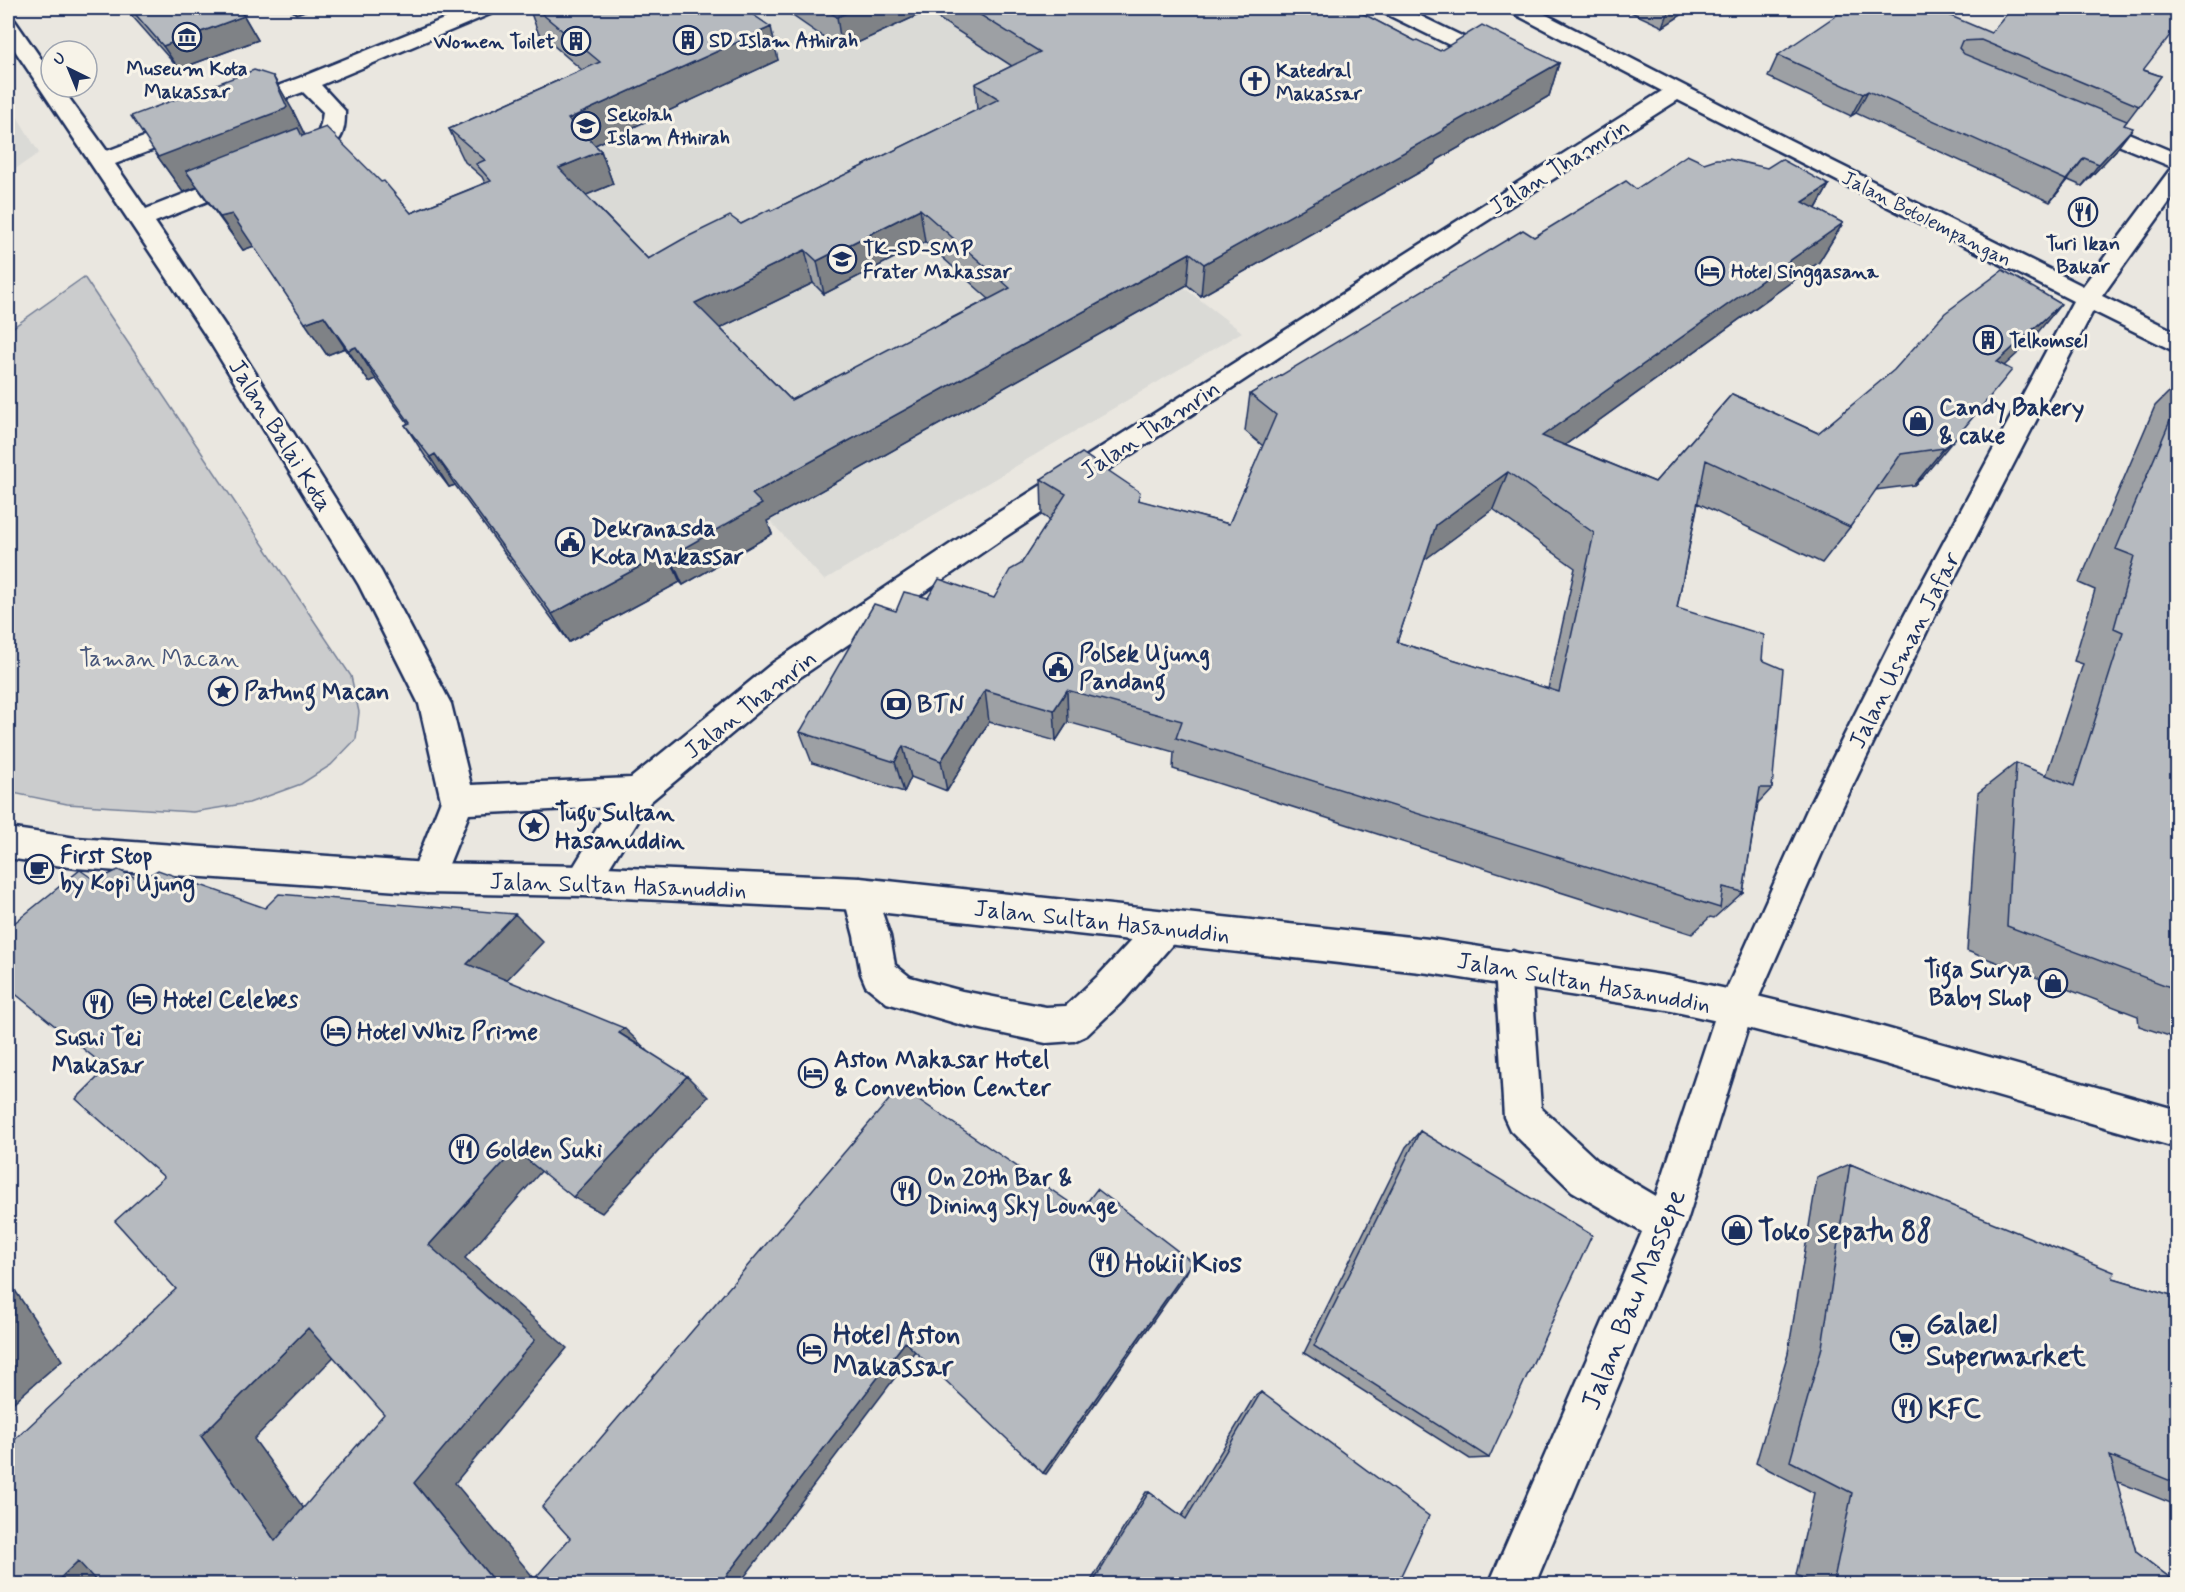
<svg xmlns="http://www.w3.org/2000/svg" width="2185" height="1592" font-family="Mynerve,sans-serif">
<rect width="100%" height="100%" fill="#eae7e0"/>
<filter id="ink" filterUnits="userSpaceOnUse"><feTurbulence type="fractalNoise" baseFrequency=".0167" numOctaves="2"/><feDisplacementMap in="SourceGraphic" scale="12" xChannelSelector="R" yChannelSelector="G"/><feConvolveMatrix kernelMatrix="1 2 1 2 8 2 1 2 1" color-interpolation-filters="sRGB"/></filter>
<g filter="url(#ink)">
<path fill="#dadad6" d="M531,8H1006L1096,59L968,122L1242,332L824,580L587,320L496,191L460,157L604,94Z
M8,101L39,153L8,174Z"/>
<path fill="#cbcccd" stroke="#737e96" stroke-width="1.5" d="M84,277L351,676L359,712L356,739L331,765L301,784L249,803L193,812L67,804L8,792V331Z"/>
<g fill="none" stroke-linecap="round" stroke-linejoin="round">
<g stroke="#1b2f5e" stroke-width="5">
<path id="minor" d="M471,8H498L495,12L321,85L345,111C345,117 345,125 343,131C338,150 307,168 288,163L285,158C289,152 294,151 301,148C318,142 321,128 323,112L303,92L240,115L232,113L229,108L232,103L299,78Z
M1379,8H1404L1478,44L1482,48L1478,52L1471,54L1464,52L1382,12Z
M1508,8H1533L1790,140L2083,286L2172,167L2074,127L2071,122L2074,117L2082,115L2090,117L2178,154V190L2102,296L2178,333V353L2093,311L1929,627L1840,812L1754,1008L1686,1224L1535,1584H1489L1642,1232L1572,1191L1510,1130L1504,1117L1495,968L1500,956L1513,951L1526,956L1531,968L1541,1108L1600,1163L1656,1196L1718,1008L1807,810L1903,618L2073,301L1678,100L1468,233L1005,537L796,680L650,802L594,892L582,896L570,892L565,881L610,807L469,814L439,889L427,893L415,889L410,878L441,800L419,704L359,585L210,342L8,40V19L15,21L51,73V87H61L107,151L181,123L189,121L197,123L200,128L197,133L115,164L146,209L237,173L245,171L253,173L257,178L253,183L155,222L228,330L381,571L451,704L471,785L631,778L774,662L985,521L1662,91L1511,12Z
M860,878L872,883L890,936L895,965L910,977L962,991L1046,1007L1066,1006L1099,975L1153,917L1165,912L1177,917L1183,928L1177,939L1125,999L1087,1035L1074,1041L1046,1043L962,1025L887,1003L866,986L861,974L854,936L843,894L848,883Z"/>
</g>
<g stroke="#1b2f5e" stroke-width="5">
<path id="major" d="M8,828L76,838L427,863L582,866L860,878L1429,939L1667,976L1736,991L1868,1023L2178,1110V1148L1868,1059L1736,1025L1667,1010L1429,973L860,910L582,896L427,893L76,868L8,858Z"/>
</g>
<use href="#minor" fill="#f7f3e8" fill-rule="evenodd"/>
<use href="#major" fill="#f7f3e8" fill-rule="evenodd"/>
</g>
<path fill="#9da0a4" stroke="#1b2f5e" stroke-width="1.5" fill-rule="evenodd" d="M125,8H237L244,16L258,40L179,69Z
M288,8H313L296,14Z
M529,8H743L778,60L595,145L601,151L613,184L586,195L648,259L741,224L771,211L977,110L975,84L1012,66L927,11L842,50L790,14L789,8H1352L1415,41L1440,51L1559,63L1549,96L1437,160L1436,163L1201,296L1187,285L767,521L772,534L683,585L680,582L569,642L455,485L449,487L425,456L405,425L408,423L376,379L369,382L345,348L327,355L254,246L243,250L197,187L183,192L158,157L273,76L293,111L305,135L411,213L485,183L482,177L465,162L449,129L582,70L538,32ZM925,242L989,299L791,400L720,328L813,283L824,294Z
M1622,8H1692L1663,27Z
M1991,33L2144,70L2161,76L2124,125L2116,150L2082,186L2068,180L2050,202L1856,113L1851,116L1768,77L1778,55Z
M1704,163L1829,185L1816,209L1843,223L1819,262L1565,445L1655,482L1732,394L1818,433L2030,342L2004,365L1923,477L1914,485L1875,490L1850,527L1822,563L1698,503L1677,608L1762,660L1772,788L1758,803L1743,892L1714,918L1710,917L1692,934L1173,769L1174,752L1068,722L1056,741L989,722L947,791L911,777L904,792L812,763L800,732L896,611L928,598H994L1021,564L1050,520L1042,515L1041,479L1140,501L1229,524L1263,446L1245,431L1250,394L1534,237L1636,189ZM1493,509L1575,568L1548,689L1397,642L1424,560Z
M2178,383V1039L2139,1026L2138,1016L1967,951L1978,793L2016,763L2046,776L2083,664L2074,661L2095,590L2079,583L2155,406Z
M1420,1131L1489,1458L1470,1459L1304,1353L1406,1147Z
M1850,1164L2113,1278L2178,1297V1506L2116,1481L2136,1552L2178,1584H1815L1796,1575L1814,1493L1756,1463L1788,1353L1817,1178Z
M1261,1392L1397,1584H1089L1146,1492H1149L1182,1516L1254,1397Z
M1645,1578L1675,1583L1676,1584H1642Z"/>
<path fill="#7f8286" stroke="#1b2f5e" stroke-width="1.5" d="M292,8H313L296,14Z
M858,8H927V11L842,50L837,17Z
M1670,8H1692L1663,27Z
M244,16L258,40L179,69L163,46Z
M771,27L778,60L580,152L568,119Z
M1559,63L1549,96L1437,160L1436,163L1201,296L1204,264Z
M273,76L293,111L308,142L186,171L197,187L183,192L158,157Z
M1868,91L1856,113L1851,116L1863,94Z
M2133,128L2116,150L2082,186L2099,164Z
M601,151L613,184L572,201L559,168Z
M2084,158L2068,180L2050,202L2066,180Z
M1829,185L1807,224L1803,202Z
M920,209L925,242L824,294L817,261Z
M232,214L254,246L243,250L220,217Z
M1843,223L1819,262L1526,473L1542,436Z
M805,250L813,283L706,335L695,303Z
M1190,253L1187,285L767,521L772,534L683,585L670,556L752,494Z
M2061,304L2030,342L1967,400L1997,362Z
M324,316L345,348L327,355L305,323Z
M356,347L376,379L369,382L348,350Z
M1981,407L1923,477L1914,485L1944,448Z
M435,454L455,485L449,487L430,457Z
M1508,472L1493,509L1423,561L1436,525Z
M667,552L680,582L569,642L552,614Z
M985,690L989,722L947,791L941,761Z
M1067,690L1068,722L1056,741L1054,710Z
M903,746L911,777L904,792L895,762Z
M515,914L543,942L498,989L467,964Z
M624,1028L648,1051L619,1033Z
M687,1076L708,1097L602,1213L573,1197Z
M515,1150L545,1167L465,1258L567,1348L455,1483L539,1584H496L414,1483L429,1245Z
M1192,1262L1186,1274L1046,1474L1043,1473Z
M8,1280L62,1360L8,1407Z
M308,1328L353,1337L254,1439L325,1538L275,1541L201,1436Z
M905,1342L915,1351L739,1584H720Z
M78,1561L113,1584H54Z"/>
<path fill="#b6babf" stroke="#1b2f5e" stroke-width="1.5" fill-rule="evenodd" d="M130,8H237L244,16L163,46Z
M535,8H743L771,27L568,119L601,151L559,168L648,259L683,239L730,216L741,224L770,209L771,211L999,99L975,84L1040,52L969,8H1352L1415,41L1417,40L1440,51L1482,25L1559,63L1443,129L1444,130L1204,264L1190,253L752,494L762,504L670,556L667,552L552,614L435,454L430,457L405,425L410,423L356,347L348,350L324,316L305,323L232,214L220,217L186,171L298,128L302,136L326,127L381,182L384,181L411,213L491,181L476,164L485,160L449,129L600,62ZM920,209L1010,288L934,328L933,326L791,400L695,303L805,250L817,261Z
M823,8H858L837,17Z
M1847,8H1932L1991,33L2012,8H2178V25L2143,70L2161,76L2139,106L1981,40L1962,41L1959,48L1964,54L2127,121L2124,125L2133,128L2099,164L2084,158L2066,180L1868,91L1863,94L1778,55Z
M254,70L273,76L287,107L285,109L158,157L131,116Z
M1687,155L1704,163L1716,159H1729L1767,168L1781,159L1829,185L1803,202L1843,223L1542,436L1655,482L1732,394L1818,433L1894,370L1945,313L2003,270L2061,304L1997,362L2012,370L1954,440L1944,448L1901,454L1850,527L1706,460L1677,608L1764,635L1762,660L1783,669L1772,788H1760L1743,892L1723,887L1720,908L1176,738L1182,721L1067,690L1054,710L985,690L941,761L903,746L895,762L800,732L874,604L896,611L904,592L928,598L939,579L994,598L1010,570L1021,564L1066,494L1041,479L1082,453L1140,492L1138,500L1229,524L1276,415L1250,394L1523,230L1534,237L1626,181L1636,189ZM1508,472L1594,533L1559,692L1397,642L1436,525Z
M2178,402V990L2007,926L2016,763L2074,786L2123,632L2114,628L2134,556L2116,549Z
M80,870L96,881L118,870L141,880L158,870L265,908L279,894L515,914L467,964L624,1028L619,1033L687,1076L573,1197L515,1150L429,1245L535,1340L414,1483L496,1584H99L78,1561L54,1584H8V1446L176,1289L115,1221L164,1177L76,1099L107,1068L8,988V928ZM308,1328L384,1414L275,1541L201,1436Z
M900,1087L1081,1210L1097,1189L1192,1262L1043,1473L905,1342L720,1584H530L570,1538L542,1507Z
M1420,1131L1592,1235L1489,1458L1314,1346Z
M1850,1164L2114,1272L2113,1278L2178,1297V1484L2110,1456L2136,1552L2178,1584H1844L1834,1579L1852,1493L1790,1461L1822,1347Z
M1261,1392L1429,1516L1397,1584H1092L1149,1492L1186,1519Z"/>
</g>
<defs>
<g id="museum-ring" transform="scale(1.5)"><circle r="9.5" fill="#f7f3e8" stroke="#1b2f5e" stroke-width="1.5"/><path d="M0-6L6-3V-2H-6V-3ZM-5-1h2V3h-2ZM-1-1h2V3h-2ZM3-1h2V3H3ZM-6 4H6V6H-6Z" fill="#1b2f5e"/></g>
<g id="building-ring" transform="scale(1.5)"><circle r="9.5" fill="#f7f3e8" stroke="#1b2f5e" stroke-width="1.5"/><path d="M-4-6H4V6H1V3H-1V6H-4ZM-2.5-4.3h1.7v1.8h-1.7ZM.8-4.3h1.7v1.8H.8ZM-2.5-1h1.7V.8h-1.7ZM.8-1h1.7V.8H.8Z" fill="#1b2f5e"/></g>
<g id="church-ring" transform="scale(1.5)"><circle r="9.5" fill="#f7f3e8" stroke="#1b2f5e" stroke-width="1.5"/><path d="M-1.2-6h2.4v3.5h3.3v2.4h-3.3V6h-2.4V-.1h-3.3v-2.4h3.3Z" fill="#1b2f5e"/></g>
<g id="school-ring" transform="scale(1.5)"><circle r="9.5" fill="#f7f3e8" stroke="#1b2f5e" stroke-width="1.5"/><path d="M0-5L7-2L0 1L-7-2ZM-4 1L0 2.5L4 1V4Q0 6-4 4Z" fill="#1b2f5e"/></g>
<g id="restaurant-ring" transform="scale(1.5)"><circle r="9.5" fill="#f7f3e8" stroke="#1b2f5e" stroke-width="1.5"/><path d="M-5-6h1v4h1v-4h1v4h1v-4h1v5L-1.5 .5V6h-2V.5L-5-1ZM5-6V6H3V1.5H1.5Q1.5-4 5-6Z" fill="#1b2f5e"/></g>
<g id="hotel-ring" transform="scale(1.5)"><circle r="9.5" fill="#f7f3e8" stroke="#1b2f5e" stroke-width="1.5"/><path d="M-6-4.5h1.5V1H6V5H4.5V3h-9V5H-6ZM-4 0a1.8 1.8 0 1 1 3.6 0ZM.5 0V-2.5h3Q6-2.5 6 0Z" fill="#1b2f5e"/></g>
<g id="shop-ring" transform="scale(1.5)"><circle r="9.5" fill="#f7f3e8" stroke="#1b2f5e" stroke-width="1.5"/><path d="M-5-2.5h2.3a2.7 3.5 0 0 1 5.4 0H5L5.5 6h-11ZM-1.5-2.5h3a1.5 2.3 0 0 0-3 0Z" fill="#1b2f5e"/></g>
<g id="civic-ring" transform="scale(1.5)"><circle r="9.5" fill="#f7f3e8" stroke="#1b2f5e" stroke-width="1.5"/><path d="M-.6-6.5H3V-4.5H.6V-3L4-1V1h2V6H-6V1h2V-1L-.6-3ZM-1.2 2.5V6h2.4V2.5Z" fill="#1b2f5e"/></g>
<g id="sight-ring" transform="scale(1.5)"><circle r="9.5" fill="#f7f3e8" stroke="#1b2f5e" stroke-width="1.5"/><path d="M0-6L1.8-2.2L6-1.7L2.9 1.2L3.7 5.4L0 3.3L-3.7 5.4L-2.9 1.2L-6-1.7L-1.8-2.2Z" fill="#1b2f5e"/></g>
<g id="bank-ring" transform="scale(1.5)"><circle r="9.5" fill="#f7f3e8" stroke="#1b2f5e" stroke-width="1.5"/><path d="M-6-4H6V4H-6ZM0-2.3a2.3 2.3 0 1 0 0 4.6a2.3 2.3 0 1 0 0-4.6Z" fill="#1b2f5e"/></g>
<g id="cafe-ring" transform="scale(1.5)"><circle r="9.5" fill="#f7f3e8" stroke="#1b2f5e" stroke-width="1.5"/><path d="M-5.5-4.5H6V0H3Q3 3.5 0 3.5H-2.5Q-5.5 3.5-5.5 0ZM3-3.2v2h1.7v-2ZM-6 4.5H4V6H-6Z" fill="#1b2f5e"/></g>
<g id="supermarket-ring" transform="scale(1.5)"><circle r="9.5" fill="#f7f3e8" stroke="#1b2f5e" stroke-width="1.5"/><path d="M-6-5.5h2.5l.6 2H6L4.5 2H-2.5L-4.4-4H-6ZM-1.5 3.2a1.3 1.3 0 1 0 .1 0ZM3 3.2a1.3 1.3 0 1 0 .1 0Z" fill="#1b2f5e"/></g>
</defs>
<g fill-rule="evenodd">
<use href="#museum-ring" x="187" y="37"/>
<use href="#building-ring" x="688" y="40"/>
<use href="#building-ring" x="576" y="41"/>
<use href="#church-ring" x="1255" y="81"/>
<use href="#school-ring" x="586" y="126"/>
<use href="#restaurant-ring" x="2083" y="212"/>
<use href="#school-ring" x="842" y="259"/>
<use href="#hotel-ring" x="1710" y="271"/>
<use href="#building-ring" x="1988" y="340"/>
<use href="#shop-ring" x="1918" y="421"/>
<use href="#civic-ring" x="570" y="542"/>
<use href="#civic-ring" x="1058" y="667"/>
<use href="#sight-ring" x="223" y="691"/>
<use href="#bank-ring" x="896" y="704"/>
<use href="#sight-ring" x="534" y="826"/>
<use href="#cafe-ring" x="39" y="869"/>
<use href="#shop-ring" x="2053" y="983"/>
<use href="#hotel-ring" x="142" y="999"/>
<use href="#restaurant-ring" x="98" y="1004"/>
<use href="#hotel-ring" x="336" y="1031"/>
<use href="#hotel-ring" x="813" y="1073"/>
<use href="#restaurant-ring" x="464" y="1149"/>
<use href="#restaurant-ring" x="906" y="1191"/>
<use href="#shop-ring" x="1737" y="1230"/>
<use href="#restaurant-ring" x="1104" y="1262"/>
<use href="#supermarket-ring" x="1905" y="1339"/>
<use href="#hotel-ring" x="812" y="1349"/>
<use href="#restaurant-ring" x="1907" y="1408"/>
</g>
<g text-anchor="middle" stroke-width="6" stroke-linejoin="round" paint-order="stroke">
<g font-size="20" font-weight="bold" fill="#1b2f5e" stroke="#f7f3e8" text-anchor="start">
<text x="709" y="47">SD Islam Athirah</text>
<text x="555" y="48" text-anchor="end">Women Toilet</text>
<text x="187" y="75" text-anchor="middle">Museum Kota<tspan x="187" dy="23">Makassar</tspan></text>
<text x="1276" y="77">Katedral<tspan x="1276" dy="23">Makassar</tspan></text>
<text x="607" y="121">Sekolah<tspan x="607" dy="23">Islam Athirah</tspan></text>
<text x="2083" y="250" text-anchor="middle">Turi Ikan<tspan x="2083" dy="23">Bakar</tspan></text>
<text x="863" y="255">TK-SD-SMP<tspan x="863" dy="23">Frater Makassar</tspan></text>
<text x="1731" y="278">Hotel Singgasana</text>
<text x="2009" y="347">Telkomsel</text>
</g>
<g font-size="20" fill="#1b2f5e" stroke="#f7f3e8">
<text transform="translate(1927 218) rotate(27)" y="7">Jalan Botolempangan</text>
</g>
<g font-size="24" fill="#1b2f5e" stroke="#f7f3e8">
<text transform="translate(1559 166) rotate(-32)" y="8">Jalan Thamrin</text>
<text transform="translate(1150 429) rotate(-33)" y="8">Jalan Thamrin</text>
<text transform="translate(281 435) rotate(58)" y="8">Jalan Balai Kota</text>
<text transform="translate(1904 650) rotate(-63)" y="8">Jalan Usman Jafar</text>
<text transform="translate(750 704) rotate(-38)" y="8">Jalan Thamrin</text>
<text transform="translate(618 885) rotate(2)" y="8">Jalan Sultan Hasanuddin</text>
<text transform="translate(1102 921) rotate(6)" y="8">Jalan Sultan Hasanuddin</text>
<text transform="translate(1584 982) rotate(10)" y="8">Jalan Sultan Hasanuddin</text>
</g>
<g font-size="24" font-weight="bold" fill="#1b2f5e" stroke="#f7f3e8" text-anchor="start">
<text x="1939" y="415">Candy Bakery<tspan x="1939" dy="28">&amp; cake</tspan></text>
<text x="591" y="536">Dekranasda<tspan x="591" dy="28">Kota Makassar</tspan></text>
<text x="1079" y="661">Polsek Ujung<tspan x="1079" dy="28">Pandang</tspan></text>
<text x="244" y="699">Patung Macan</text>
<text x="917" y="712">BTN</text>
<text x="555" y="820">Tugu Sultan<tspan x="555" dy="28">Hasanuddin</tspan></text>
<text x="60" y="863">First Stop<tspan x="60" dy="28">by Kopi Ujung</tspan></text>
<text x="2032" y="977" text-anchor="end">Tiga Surya<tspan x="2032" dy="28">Baby Shop</tspan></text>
<text x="163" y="1007">Hotel Celebes</text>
<text x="357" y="1039">Hotel Whiz Prime</text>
<text x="98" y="1045" text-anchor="middle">Sushi Tei<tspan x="98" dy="28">Makasar</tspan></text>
<text x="834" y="1067">Aston Makasar Hotel<tspan x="834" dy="28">&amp; Convention Center</tspan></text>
<text x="485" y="1157">Golden Suki</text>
<text x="927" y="1185">On 20th Bar &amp;<tspan x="927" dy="28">Dining Sky Lounge</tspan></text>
</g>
<g font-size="24" fill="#47567a" stroke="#f7f3e8">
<text x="159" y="666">Taman Macan</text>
</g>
<g font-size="28" font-weight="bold" fill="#1b2f5e" stroke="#f7f3e8" text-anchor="start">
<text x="1758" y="1240">Toko sepatu 88</text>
<text x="1125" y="1272">Hokii Kios</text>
<text x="1926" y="1333">Galael<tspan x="1926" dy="32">Supermarket</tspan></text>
<text x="833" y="1343">Hotel Aston<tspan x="833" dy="32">Makassar</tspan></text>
<text x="1928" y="1418">KFC</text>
</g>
<g font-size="28" fill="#1b2f5e" stroke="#f7f3e8">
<text transform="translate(1632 1299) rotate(-68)" y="10">Jalan Bau Massepe</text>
</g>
</g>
<rect width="2185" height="1592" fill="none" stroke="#f7f3e8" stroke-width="30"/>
<rect x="15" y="15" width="2155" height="1562" fill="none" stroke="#1b2f5e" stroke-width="2" filter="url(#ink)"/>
<g transform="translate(69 69) rotate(317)"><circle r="28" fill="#f7f3e8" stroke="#9fa5b1" stroke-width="1.5"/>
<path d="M0-4.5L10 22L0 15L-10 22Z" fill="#1b2f5e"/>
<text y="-9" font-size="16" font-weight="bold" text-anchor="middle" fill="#1b2f5e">U</text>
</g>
</svg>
